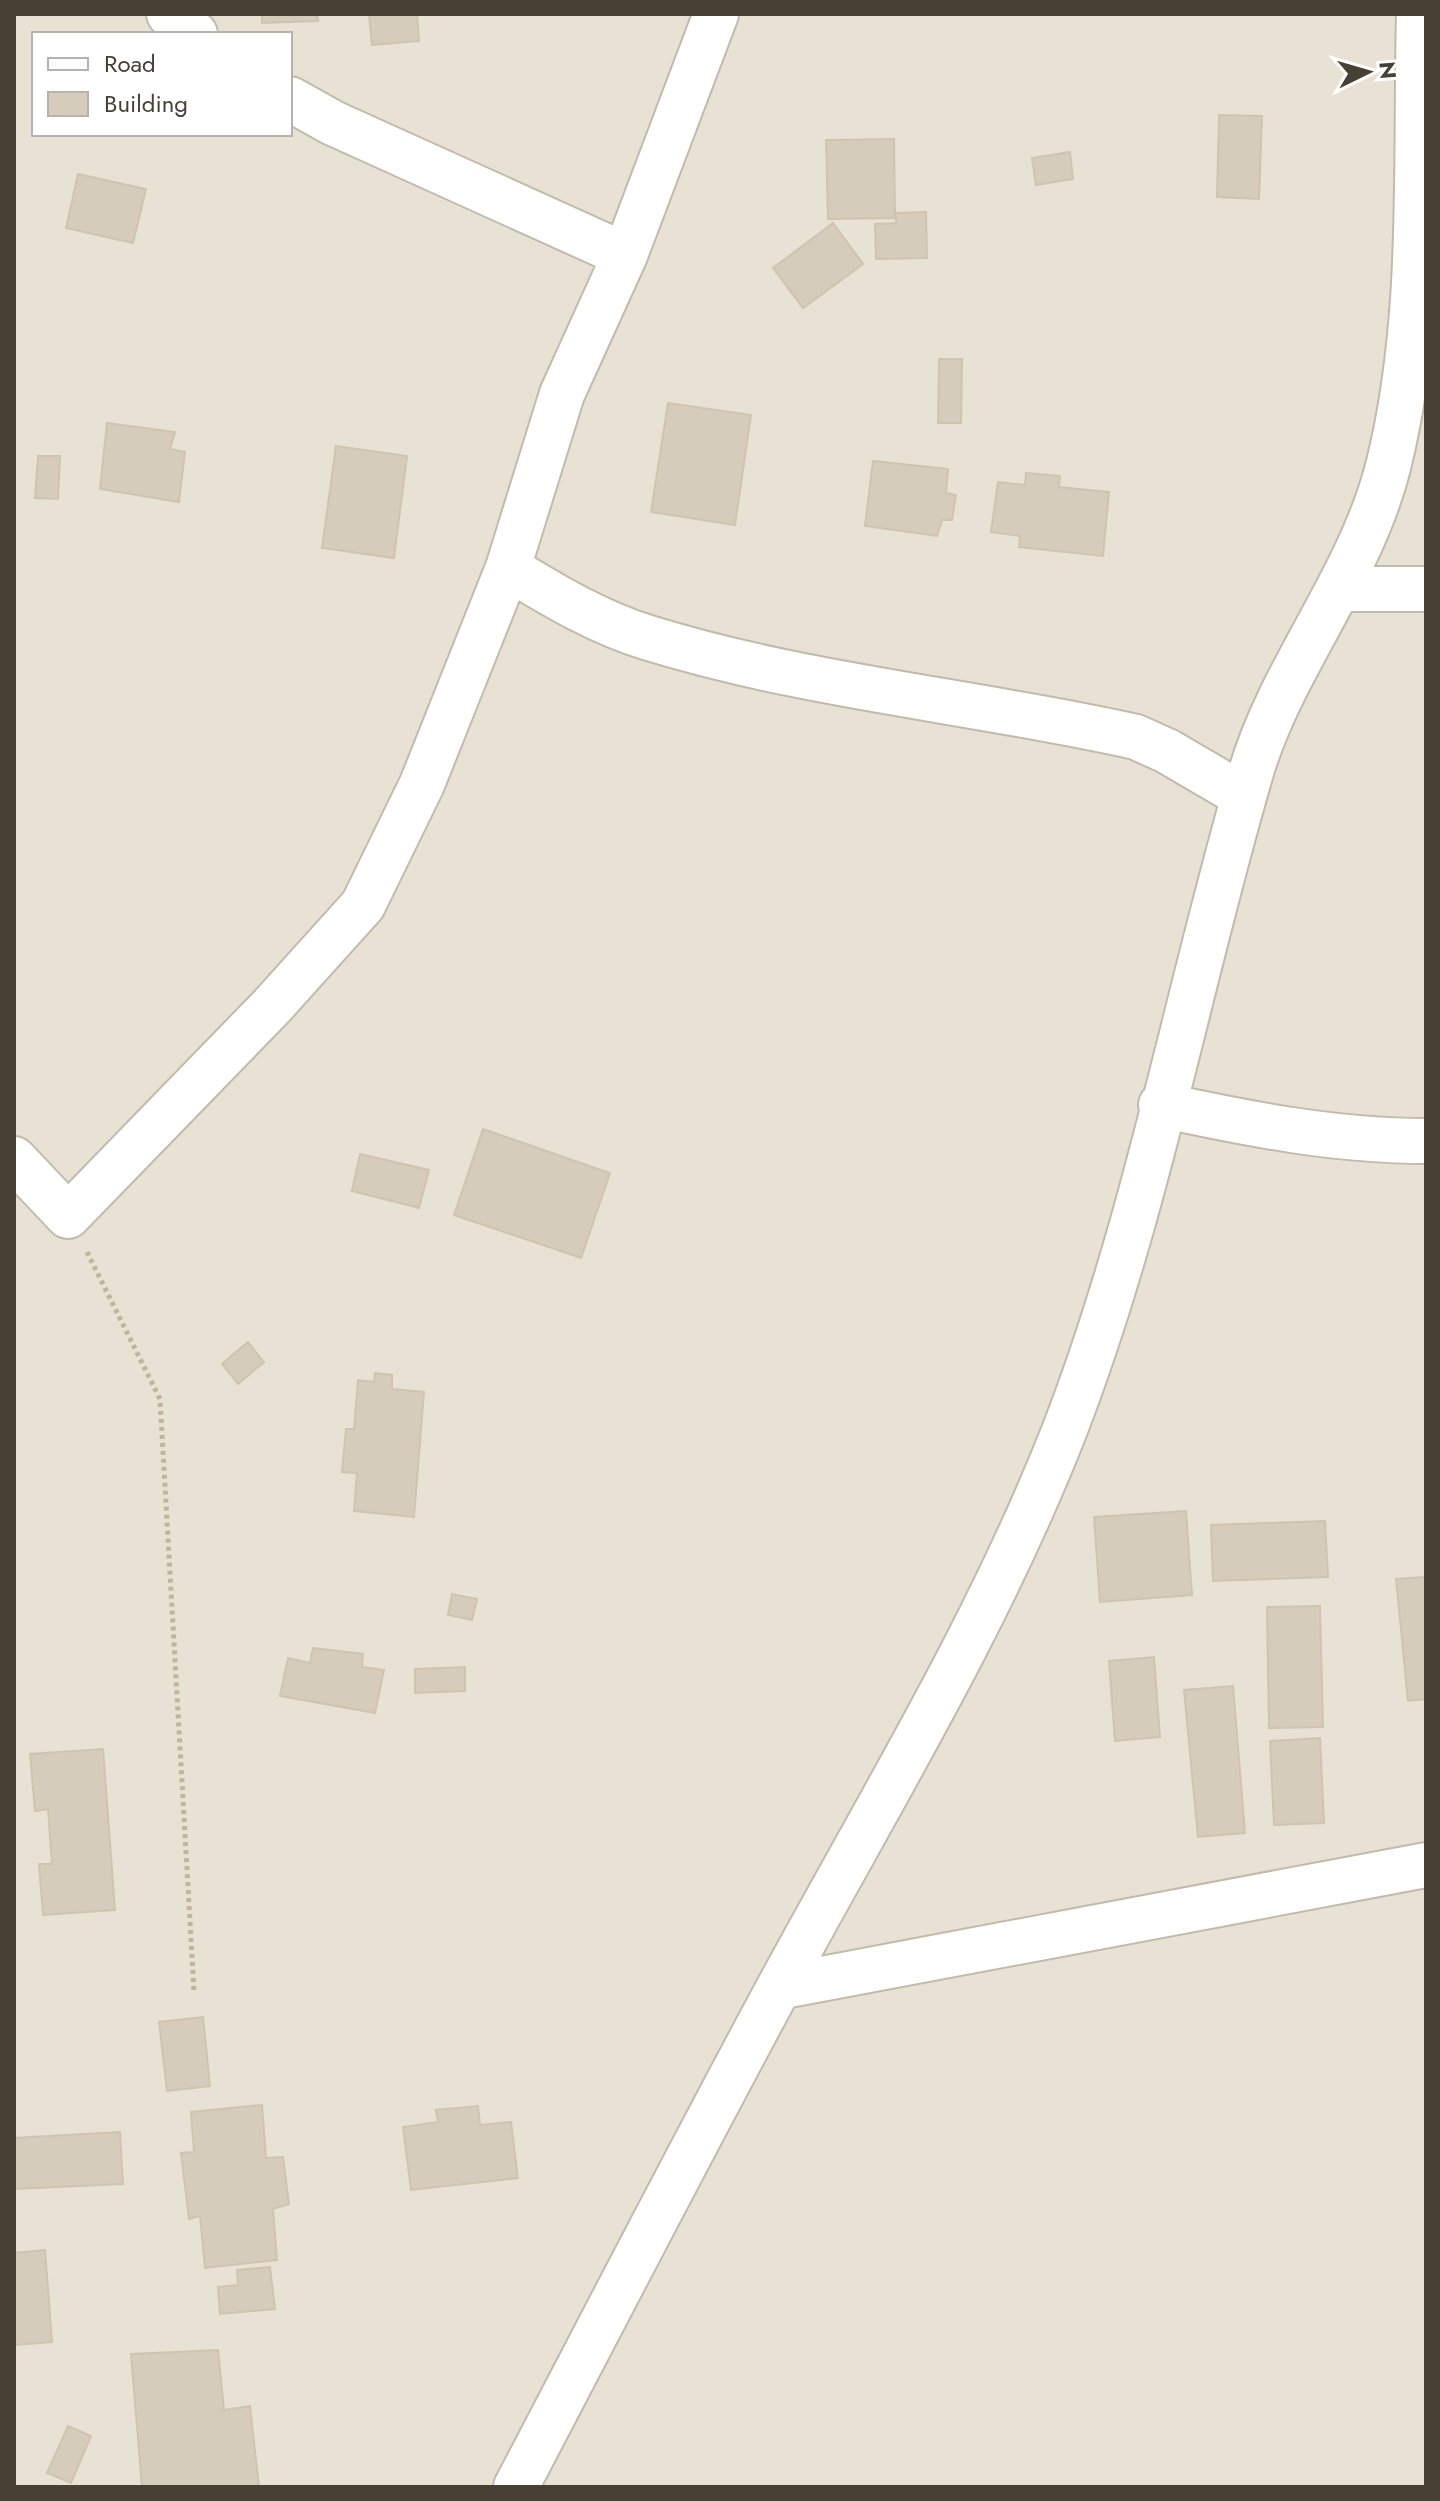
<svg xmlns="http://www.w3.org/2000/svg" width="1440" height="2501" font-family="Jost,sans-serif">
<rect width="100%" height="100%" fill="#f3f0e6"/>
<path fill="#e8e2d4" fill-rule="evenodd" d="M14,14H1426V2487H14ZM34,34H290V134H34Z"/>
<path fill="#d5ccbb" stroke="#d0c4ae" stroke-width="2" d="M262,14H317L318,21L262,23Z
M369,14H417L419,41L372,45Z
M1219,115L1262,116L1259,199L1217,197Z
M894,139L895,218L828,219L826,140Z
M1070,152L1073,179L1036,185L1032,158Z
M78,174L146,189L133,243L66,228Z
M926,212L927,258L876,259L875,224L896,223V213Z
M833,223L863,264L803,308L773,268Z
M939,359H962L961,423H938Z
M668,403L751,415L735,525L651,512Z
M107,423L175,432L170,449L185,452L179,502L100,489Z
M336,446L407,456L394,558L322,548Z
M38,456H60L58,499L35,498Z
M873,461L948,469L946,493L956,495L952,520H942L937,536L865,526Z
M1026,473L1060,476L1059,487L1109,492L1103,556L1019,547L1020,536L991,532L998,482L1025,485Z
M483,1129L610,1173L581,1258L454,1215Z
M360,1154L429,1170L419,1208L352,1191Z
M248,1342L264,1362L238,1384L222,1364Z
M375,1373L392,1375V1389L424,1392L414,1517L354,1511L357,1473L342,1472L346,1429H354L358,1380L374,1382Z
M1186,1511L1192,1595L1100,1602L1094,1517Z
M1325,1521L1328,1577L1213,1581L1211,1525Z
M1426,1577V1699L1408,1701L1396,1579Z
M452,1594L477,1599L472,1620L448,1615Z
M1320,1606L1323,1727L1269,1728L1267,1607Z
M313,1648L363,1654L362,1667L384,1670L375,1713L280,1696L288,1658L310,1663Z
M1154,1657L1160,1737L1115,1741L1109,1661Z
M465,1667V1691L415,1693V1669Z
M1233,1686L1245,1833L1198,1837L1184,1690Z
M1320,1738L1324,1823L1274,1825L1270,1741Z
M103,1749L115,1910L43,1915L39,1864H52L48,1809L35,1811L30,1754Z
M203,2017L210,2086L167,2091L159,2022Z
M262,2105L266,2158L283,2157L289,2204L273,2209L277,2260L205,2268L200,2216L189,2219L181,2153L194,2152L191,2112Z
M478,2106L480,2125L511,2122L518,2178L411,2190L403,2127L438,2122L436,2110Z
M120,2132L123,2184L14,2189V2138Z
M45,2250L52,2342L14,2345V2253Z
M270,2267L275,2309L220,2314L218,2287L238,2285L237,2270Z
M218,2350L224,2410L250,2406L259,2487H142L131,2354Z
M68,2426L91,2436L71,2483L47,2473Z"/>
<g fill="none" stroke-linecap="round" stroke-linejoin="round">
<g stroke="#c2bbab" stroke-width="48">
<path id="minor" d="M169,14L195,34
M290,99L333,123L625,255
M508,568C552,595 599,623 649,638C808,687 975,701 1136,737L1167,751L1244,796
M1341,589H1426
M1161,1105C1249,1124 1335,1141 1426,1141
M14,1159L68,1216L272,1006L363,905L422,784L508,568L562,394L625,255L716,14
M779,1987L1426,1865
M516,2487C603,2321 689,2154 778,1989C878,1804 988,1626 1065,1429C1147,1217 1187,990 1251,772C1282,667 1360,577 1388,467C1425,321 1415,164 1419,14"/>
</g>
<path stroke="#c1b499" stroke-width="5" stroke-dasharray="4 4" stroke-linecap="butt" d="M87,1252L160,1399L194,1991"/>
<use href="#minor" stroke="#fff" stroke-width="44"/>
</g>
<rect width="1440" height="2501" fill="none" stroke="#464035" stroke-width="32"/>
<rect x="32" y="32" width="260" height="104" fill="#ffffff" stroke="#b5b3ae" stroke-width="2"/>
<rect x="48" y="58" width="40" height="12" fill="#ffffff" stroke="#b5b3ae" stroke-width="2"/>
<text x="104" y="72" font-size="24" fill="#464035">Road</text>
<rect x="48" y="92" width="40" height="24" fill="#d5ccbb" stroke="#b5b3ae" stroke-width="2"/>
<text x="104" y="112" font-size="24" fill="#464035">Building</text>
<g transform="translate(1368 72) rotate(85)" stroke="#ffffff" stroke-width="6" paint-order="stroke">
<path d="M0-6L14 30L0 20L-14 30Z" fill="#464035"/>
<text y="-12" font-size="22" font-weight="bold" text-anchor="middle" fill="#464035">N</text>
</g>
</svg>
